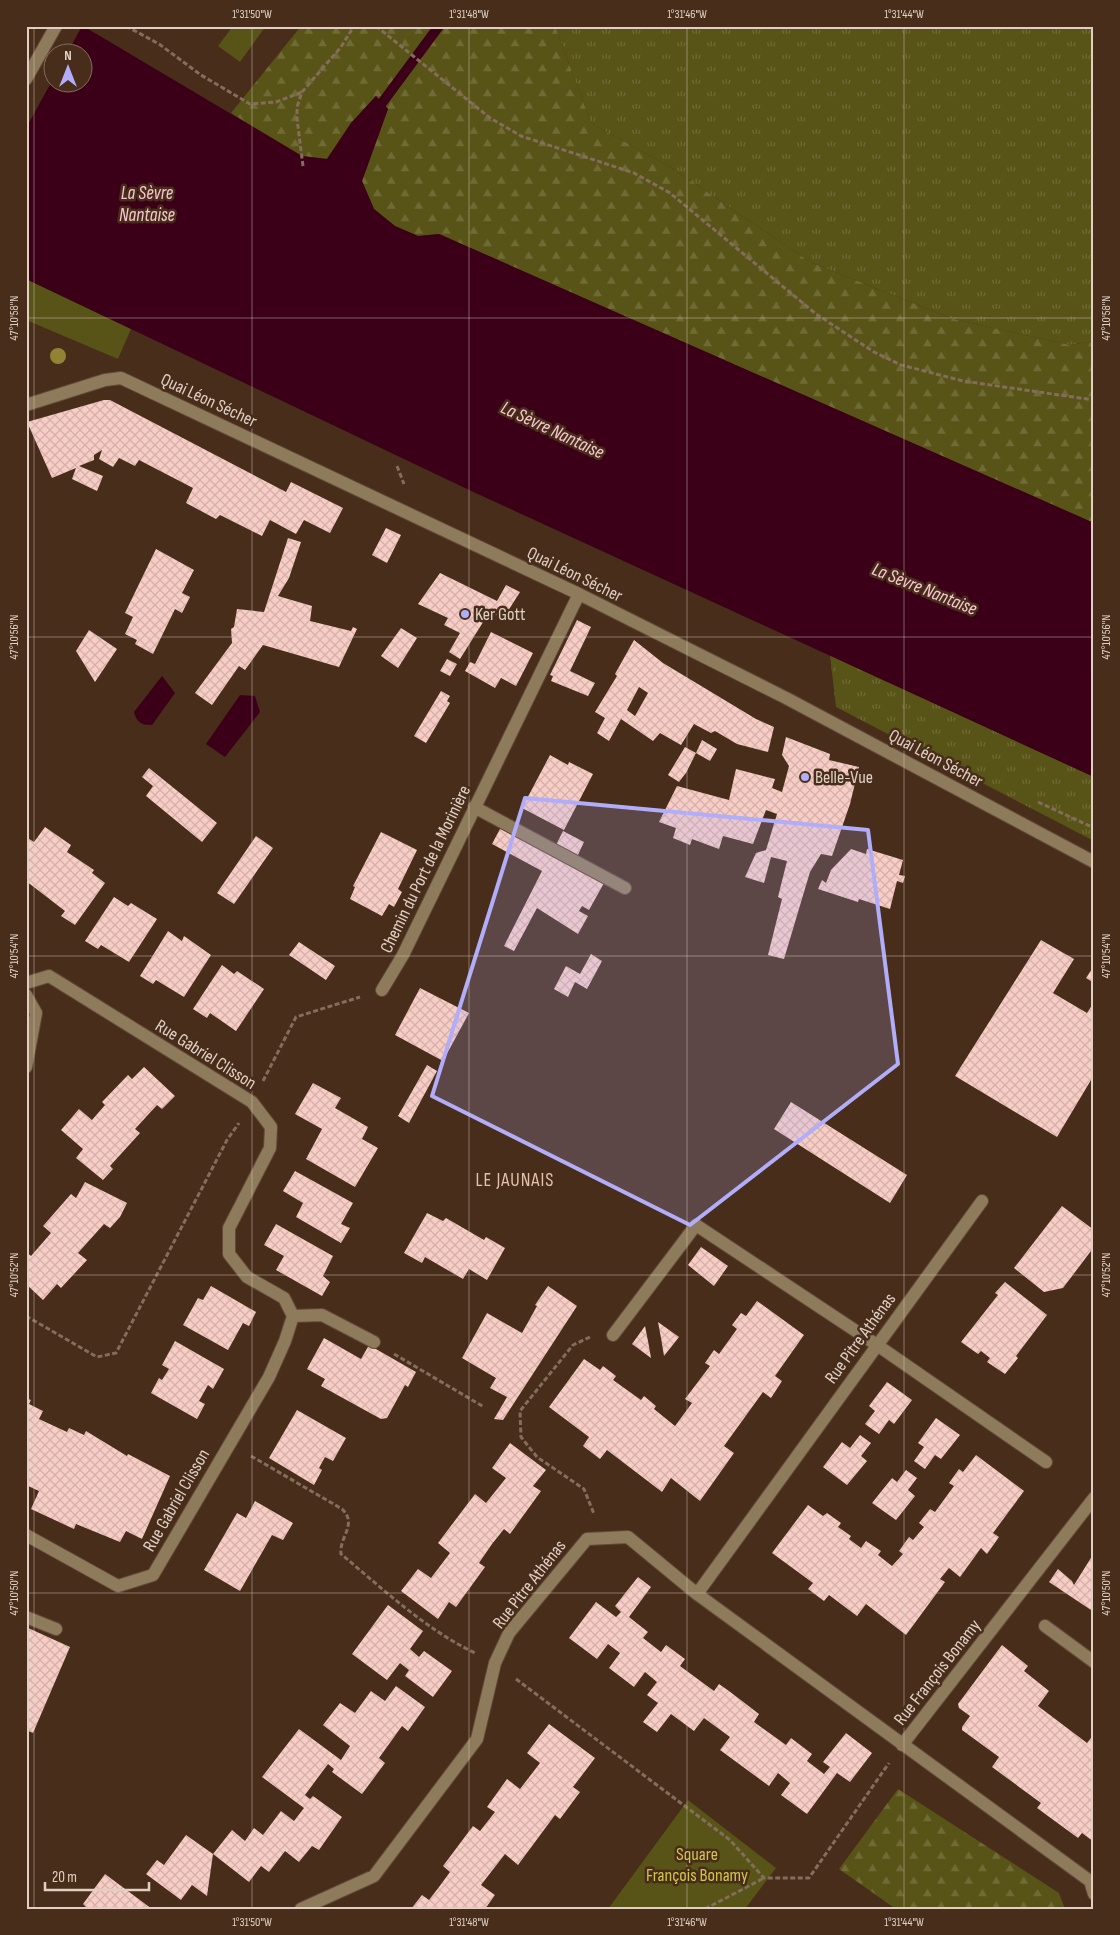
<svg xmlns="http://www.w3.org/2000/svg" width="1120" height="1935" font-family="'Sofia Sans Condensed',sans-serif">
<defs>
<pattern id="grass-tufts" width="24" height="20" patternUnits="userSpaceOnUse" patternTransform="scale(1.25)"><rect width="24" height="20" fill="#585316"/><path d="M3 7l-1-3M5 7V3M7 7l1-3M15 17l-1-3M17 17v-4M19 17l1-3" fill="none" stroke="#706b36"/></pattern>
<pattern id="forest-firs" width="22" height="20" patternUnits="userSpaceOnUse" patternTransform="scale(1.25)"><rect width="22" height="20" fill="#585316"/><path d="M5 1l3.5 6h-7zM16 11l3.5 6h-7z" fill="#706b36"/></pattern>
<pattern id="building-cross-hatch" width="8" height="8" patternUnits="userSpaceOnUse" patternTransform="scale(1.25)"><rect width="8" height="8" fill="#f7cdc6"/><path d="M0 0l8 8M0 8l8-8" fill="none" stroke="#d3b0aa"/></pattern>
</defs>
<rect width="100%" height="100%" fill="#472d1a"/>
<path fill="url(#grass-tufts)" d="M555,26H1094V341L1070,345L953,319L810,262L672,168L591,123Z
M830,655L1094,777V841L836,707Z"/>
<path fill="url(#forest-firs)" d="M301,26H555L591,123L672,168L810,262L953,319L1070,345L1094,341V523L439,234L418,236L395,226L374,209L362,181L388,109L376,96L351,123L327,159L302,156L231,113Z
M898,1789L1059,1893L1065,1909H896L839,1869Z"/>
<path fill="#585316" d="M233,26H266L240,62L218,46Z
M26,279L131,329L118,359L26,320Z
M688,1800L776,1868L745,1909H608Z"/>
<path fill="#3b0018" fill-rule="evenodd" d="M26,26H83L302,156L327,159L351,123L376,96L388,109L362,181L374,209L395,226L418,236L439,234L1094,523V777L467,489L26,279ZM52,52H82V82H52Z
M162,676L175,693L152,725C140,725 137,722 134,712Z
M240,695L255,696L260,712L225,757L206,744Z"/>
<path fill="#472d1a" d="M26,26H82L68,52H52V81L26,128Z"/>
<g fill="none" stroke-linecap="round" stroke-linejoin="round">
<path stroke="#3b0018" stroke-width="10" d="M376,115L382,103L439,26"/>
</g>
<path fill="url(#building-cross-hatch)" fill-rule="evenodd" d="M104,400H110L286,492L291,482L343,508L330,533L304,520L296,534L270,520L262,536L220,515L216,519L186,503L193,488L139,460L135,466L119,458L113,467L99,459L102,450L94,455V460L79,466L103,476L97,491L72,479L76,468L52,478L27,422Z
M386,528L401,535L387,563L372,555Z
M288,538L301,542L289,578L278,596L312,606L310,621L351,631L353,627L357,629L339,667L263,645L245,670L239,666L212,705L195,693L232,643L231,629L234,627L237,609L264,612Z
M156,549L194,570L182,593L190,597L182,613L175,609L153,654L135,644L137,640L125,634L133,617L125,613Z
M440,573L497,601L506,585L520,592L503,619L490,611L460,659L449,652L460,633L444,625L448,618L418,604Z
M577,620L591,627L570,671L595,683L588,696L551,681L553,676L550,675Z
M401,628L417,638L398,668L381,656Z
M89,630L117,649L95,682L76,651Z
M491,632L533,653L516,686L501,678L495,688L465,671L470,662L475,664Z
M634,640L663,663L756,719L774,727L768,752L737,744L715,731L711,733L694,724L681,745L660,733L653,741L621,719L609,741L597,733L605,718L595,712L617,676L615,674ZM639,687L648,693L635,716L627,710Z
M447,659L457,664L450,676L440,671Z
M441,691L450,696L447,701L450,703L426,743L414,736Z
M786,737L830,754L829,760L859,767L850,804L832,856L821,854L810,872L784,959L768,955L782,899L778,897L787,861L771,857L764,883L745,877L756,853L766,850L777,814L766,810L753,844L723,836L719,849L692,839L690,845L673,838L676,828L659,822L677,786L729,800L736,769L775,779L772,788L782,792L789,766L782,755Z
M702,740L717,749L710,761L696,753Z
M685,747L696,753L686,773L679,782L668,775Z
M550,755L568,765L569,762L593,774L564,830L522,808Z
M149,768L217,823L202,842L146,796L153,786L142,777Z
M45,827L71,845L67,852L94,870L92,873L105,883L75,925L61,916L65,911L26,881V837L34,842Z
M501,827L604,883L589,910L582,906L579,911L588,916L578,934L537,908L514,951L504,946L542,871L492,844Z
M563,831L584,842L577,857L556,845Z
M381,832L417,850L398,889L402,892L394,907L389,904L382,916L350,899L355,887L353,886Z
M256,836L273,848L234,904L217,893Z
M851,849L866,854L867,849L903,860L899,875L905,876L903,883L897,881L890,909L859,899L858,902L818,889L822,880L826,883L831,870Z
M114,897L128,906L131,903L157,919L129,962L101,945L98,949L85,941Z
M168,931L182,941L184,936L211,955L184,997L156,980L153,984L140,976Z
M1041,940L1074,959L1053,993L1087,1013L1094,1002V1075L1057,1137L955,1076Z
M299,942L335,966L326,980L289,955Z
M591,954L602,961L587,989L575,982L568,997L554,989L566,966L580,974Z
M222,965L234,974L237,971L264,989L236,1031L210,1013L207,1018L193,1009Z
M1094,966V983L1086,978Z
M420,988L469,1013L443,1061L395,1035Z
M427,1065L437,1071L409,1123L398,1116Z
M144,1067L175,1096L162,1109L157,1105L135,1129L140,1133L110,1166L113,1169L103,1180L76,1158L83,1149L61,1130L79,1109L92,1120L105,1105L102,1102L128,1075L132,1079Z
M313,1083L341,1098L335,1108L368,1127L362,1139L378,1148L355,1187L306,1159L322,1129L295,1114Z
M791,1102L907,1175L890,1203L774,1129Z
M295,1171L353,1203L341,1224L350,1228L341,1243L296,1217L303,1203L283,1191Z
M85,1182L127,1203L120,1217L110,1228L104,1224L78,1253L87,1260L61,1288L57,1284L43,1300L26,1284V1252L31,1256L51,1233L43,1226L71,1194L76,1198Z
M1062,1206L1094,1230V1247L1063,1288L1044,1292L1014,1268Z
M427,1213L443,1221L446,1218L484,1240L486,1237L505,1248L487,1280L469,1269L463,1279L425,1257L422,1263L404,1253Z
M276,1224L333,1256L323,1276L330,1282L322,1296L276,1270L284,1256L264,1245Z
M701,1247L728,1266L714,1286L688,1265Z
M1005,1282L1047,1315L1016,1356L1018,1358L1005,1374L987,1362L990,1358L981,1351L978,1354L961,1342L998,1295L995,1293Z
M211,1286L256,1312L249,1326L243,1323L228,1350L183,1325L198,1298L203,1300Z
M548,1286L577,1306L503,1420L494,1419L507,1397L490,1388L496,1378L462,1358L487,1313L522,1333L537,1306L535,1305Z
M757,1301L804,1335L775,1376L782,1381L771,1398L763,1392L724,1446L734,1453L700,1501L671,1478L662,1492L607,1450L600,1459L583,1446L589,1437L549,1407L584,1359L600,1370L603,1366L616,1376L613,1380L641,1400L644,1396L656,1406L654,1409L675,1426L692,1403L685,1399L710,1366L705,1363L714,1350L719,1354L737,1329L732,1325L741,1313L746,1316Z
M658,1322L679,1337L664,1356L661,1338Z
M645,1326L648,1341L651,1358L632,1344Z
M324,1338L361,1359L369,1345L416,1372L408,1387L405,1385L387,1418L381,1419L321,1386L325,1379L307,1369Z
M175,1341L224,1369L213,1389L208,1385L199,1401L205,1404L197,1419L151,1393L159,1378L162,1380L169,1369L162,1365Z
M887,1382L912,1400L894,1424L889,1420L879,1434L865,1424L875,1411L869,1406Z
M26,1398L31,1400L29,1404L43,1411L39,1419L67,1432L69,1428L84,1435L86,1431L127,1456L128,1454L170,1476L142,1539L126,1531L120,1542L76,1524L74,1529L31,1509L39,1491L26,1485Z
M297,1410L346,1438L333,1461L325,1457L319,1468L322,1470L314,1485L269,1458Z
M936,1418L960,1435L941,1459L935,1455L925,1469L914,1461L924,1447L918,1443Z
M860,1435L871,1443L861,1456L867,1461L847,1485L823,1467L842,1442L850,1448Z
M510,1443L546,1470L533,1486L541,1491L510,1534L504,1529L492,1544L479,1563L485,1567L456,1607L449,1602L438,1619L401,1591L418,1569L431,1578L450,1553L438,1543L475,1494L486,1503L506,1478L492,1468Z
M976,1455L1024,1491L993,1533L999,1537L987,1554L981,1548L960,1577L949,1568L940,1579L945,1582L906,1635L866,1604L857,1616L829,1595L824,1601L808,1589L813,1583L772,1553L808,1505L823,1516L827,1513L841,1523L838,1527L851,1536L849,1539L861,1548L866,1541L881,1551L878,1555L892,1566L903,1554L899,1551L909,1537L913,1540L924,1527L919,1523L930,1509L935,1512L954,1486L949,1483L959,1469L963,1472Z
M906,1470L917,1478L908,1490L915,1496L896,1520L872,1503L892,1478L897,1482Z
M255,1501L293,1523L283,1540L272,1535L240,1591L204,1570L237,1513L246,1518Z
M1094,1553V1612L1049,1582L1058,1569L1072,1581L1074,1585Z
M638,1577L651,1587L629,1617L648,1632L643,1638L661,1652L666,1645L685,1659L680,1666L714,1691L719,1684L729,1691L759,1714L754,1722L786,1745L791,1738L812,1754L807,1761L824,1774L830,1767L823,1762L846,1733L872,1753L850,1782L837,1773L807,1814L781,1795L790,1783L778,1773L769,1786L720,1750L730,1737L704,1718L694,1731L671,1714L657,1732L643,1722L658,1703L647,1695L657,1682L645,1672L634,1687L609,1668L620,1653L608,1644L597,1659L569,1638L596,1602L616,1617L621,1612L615,1606Z
M388,1605L423,1631L410,1649L419,1657L424,1651L452,1671L433,1697L405,1676L409,1670L400,1663L387,1680L352,1654Z
M26,1627L70,1647L33,1733L26,1730Z
M1002,1645L1028,1666L1024,1671L1049,1691L1038,1706L1087,1743L1094,1734V1842L1082,1833L1078,1838L1037,1808L1041,1803L992,1767L999,1757L962,1730V1727L970,1716L959,1708L958,1704Z
M396,1686L425,1707L408,1731L402,1726L379,1758L385,1763L362,1794L332,1772L334,1769L328,1764L305,1795L310,1799L313,1796L342,1817L319,1850L312,1846L299,1862L285,1851L269,1872L261,1866L249,1882L213,1854L232,1830L245,1841L254,1828L263,1835L281,1811L294,1821L304,1808L262,1777L299,1729L341,1760L350,1746L323,1725L340,1703L355,1713L371,1691L385,1701Z
M549,1724L595,1758L573,1787L580,1792L560,1819L555,1815L518,1865L505,1854L481,1885L495,1895L485,1909H411L422,1895L429,1900L439,1887L450,1872L443,1866L473,1826L480,1831L495,1812L487,1807L507,1779L520,1789L540,1763L527,1753Z
M186,1835L213,1854L207,1896L192,1885L181,1900L146,1874L157,1860L164,1865Z
M105,1874L152,1909H85L86,1907L83,1904Z"/>
<g fill="none" stroke-linecap="round" stroke-linejoin="round">
<g stroke="#634a39" stroke-width="14">
<path id="minor" d="M26,79L56,26
M26,405L105,380L121,378L579,594L786,698L1094,862
M474,807L625,888
M26,983L49,976L252,1102L271,1127L270,1148L229,1228V1254L247,1277L284,1298L293,1316L285,1341L269,1377L153,1575L118,1586L26,1535
M382,990L403,955L579,594
M26,995L36,1013L26,1067
M293,1316L322,1315L374,1342
M613,1335L696,1225L877,1345L1046,1462
M697,1594L982,1201
M26,1617L56,1629
M1045,1626L1094,1662
M902,1745L1094,1498
M301,1909L374,1876L477,1739L495,1663L509,1633L587,1539L628,1537L697,1594L1090,1881L1094,1894"/>
</g>
<path stroke="#846d5d" stroke-width="3" stroke-dasharray="5 2.5" stroke-linecap="butt" d="M126,26L159,44L201,75L250,104L276,102L302,92
M376,26L490,118L521,136L634,173L670,193L816,314L874,352L901,365L963,381L1094,400
M303,166L297,119V107L302,92L341,47L354,26
M397,466L404,484
M1038,802L1094,828
M263,1081L296,1017L360,997
M26,1316L97,1357L116,1353L227,1140L239,1123
M590,1337L573,1345L520,1411L521,1437L537,1457L584,1489L594,1514
M394,1354L484,1407
M251,1456L342,1509C358,1524 339,1537 341,1554C383,1589 425,1629 475,1653
M516,1679L730,1840L764,1878H809L889,1763
M705,1909L764,1878"/>
<use href="#minor" stroke="#8e7b5b" stroke-width="12"/>
</g>
<circle fill="#928234" cx="58" cy="356" r="8"/>
<path fill="#b2adf9" fill-opacity="0.2" stroke="#b2adf9" stroke-width="4" stroke-linejoin="round" d="M525,798L868,830L898,1064L690,1225L432,1096Z"/>
<path fill="none" stroke="#e1cfc4" stroke-width="1" stroke-opacity="0.45" d="M34,26V1909M252,26V1909M469,26V1909M687,26V1909M904,26V1909M26,318H1094M26,637H1094M26,956H1094M26,1275H1094M26,1593H1094"/>
<g fill="#b2adf9" stroke="#472d1a" stroke-width="2">
<circle cx="465" cy="614" r="5"/>
<circle cx="805" cy="777" r="5"/>
</g>
<g text-anchor="middle" stroke-width="5" stroke-linejoin="round" paint-order="stroke">
<g font-size="18" fill="#e1cfc4" stroke="#472d1a">
<text transform="translate(209 400) rotate(25)" y="6">Quai Léon Sécher</text>
<text transform="translate(575 574) rotate(26)" y="6">Quai Léon Sécher</text>
<text transform="translate(936 758) rotate(28)" y="6">Quai Léon Sécher</text>
<text transform="translate(425 869) rotate(-64)" y="6">Chemin du Port de la Morinière</text>
<text transform="translate(206 1054) rotate(32)" y="6">Rue Gabriel Clisson</text>
<text transform="translate(860 1338) rotate(-54)" y="6">Rue Pitre Athénas</text>
<text transform="translate(176 1500) rotate(-60)" y="6">Rue Gabriel Clisson</text>
<text transform="translate(529 1584) rotate(-52)" y="6">Rue Pitre Athénas</text>
<text transform="translate(937 1672) rotate(-52)" y="6">Rue François Bonamy</text>
</g>
<g font-size="18" fill="#e1cfc4" stroke="#472d1a" text-anchor="start">
<text x="475" y="620">Ker Gott</text>
<text x="815" y="783">Belle-Vue</text>
</g>
<g font-size="18" fill="#d0c749" stroke="#472d1a">
<text x="697" y="1860">Square<tspan x="697" dy="21">François Bonamy</tspan></text>
</g>
<g font-size="19" font-style="italic" fill="#f9c7d3" stroke="#472d1a">
<text x="147" y="199">La Sèvre<tspan x="147" dy="22">Nantaise</tspan></text>
<text transform="translate(553 429) rotate(25)" y="7">La Sèvre Nantaise</text>
<text transform="translate(925 588) rotate(22)" y="7">La Sèvre Nantaise</text>
</g>
<g font-size="19" letter-spacing="1" fill="#e5c2ad" stroke="#472d1a">
<text x="515" y="1186">LE JAUNAIS</text>
</g>
</g>
<rect width="1120" height="1935" fill="none" stroke="#472d1a" stroke-width="55"/>
<g transform="translate(68 68)"><circle r="24" fill="#472d1a" stroke="#856e5e"/>
<path d="M0-4L9 19L0 12L-9 19Z" fill="#b2adf9"/>
<text y="-8" font-size="14" font-weight="bold" text-anchor="middle" fill="#e1cfc4">N</text>
</g>
<path d="M45 1882v8h104v-8" fill="none" stroke="#e1cfc4" stroke-width="2.5"/>
<text x="52" y="1882" font-size="15" fill="#e1cfc4" stroke="#472d1a" stroke-width="4" paint-order="stroke">20 m</text>
<rect x="28" y="28" width="1064" height="1880" fill="none" stroke="#e1cfc4" stroke-width="2"/>
<g font-size="12" text-anchor="middle" fill="#e1cfc4">
<text x="252" y="18">1°31'50"W</text>
<text x="469" y="18">1°31'48"W</text>
<text x="687" y="18">1°31'46"W</text>
<text x="904" y="18">1°31'44"W</text>
<text transform="translate(14 318) rotate(-90)" y="4">47°10'58"N</text>
<text transform="translate(1106 318) rotate(-90)" y="4">47°10'58"N</text>
<text transform="translate(14 637) rotate(-90)" y="4">47°10'56"N</text>
<text transform="translate(1106 637) rotate(-90)" y="4">47°10'56"N</text>
<text transform="translate(14 956) rotate(-90)" y="4">47°10'54"N</text>
<text transform="translate(1106 956) rotate(-90)" y="4">47°10'54"N</text>
<text transform="translate(14 1275) rotate(-90)" y="4">47°10'52"N</text>
<text transform="translate(1106 1275) rotate(-90)" y="4">47°10'52"N</text>
<text transform="translate(14 1593) rotate(-90)" y="4">47°10'50"N</text>
<text transform="translate(1106 1593) rotate(-90)" y="4">47°10'50"N</text>
<text x="252" y="1926">1°31'50"W</text>
<text x="469" y="1926">1°31'48"W</text>
<text x="687" y="1926">1°31'46"W</text>
<text x="904" y="1926">1°31'44"W</text>
</g>
</svg>
